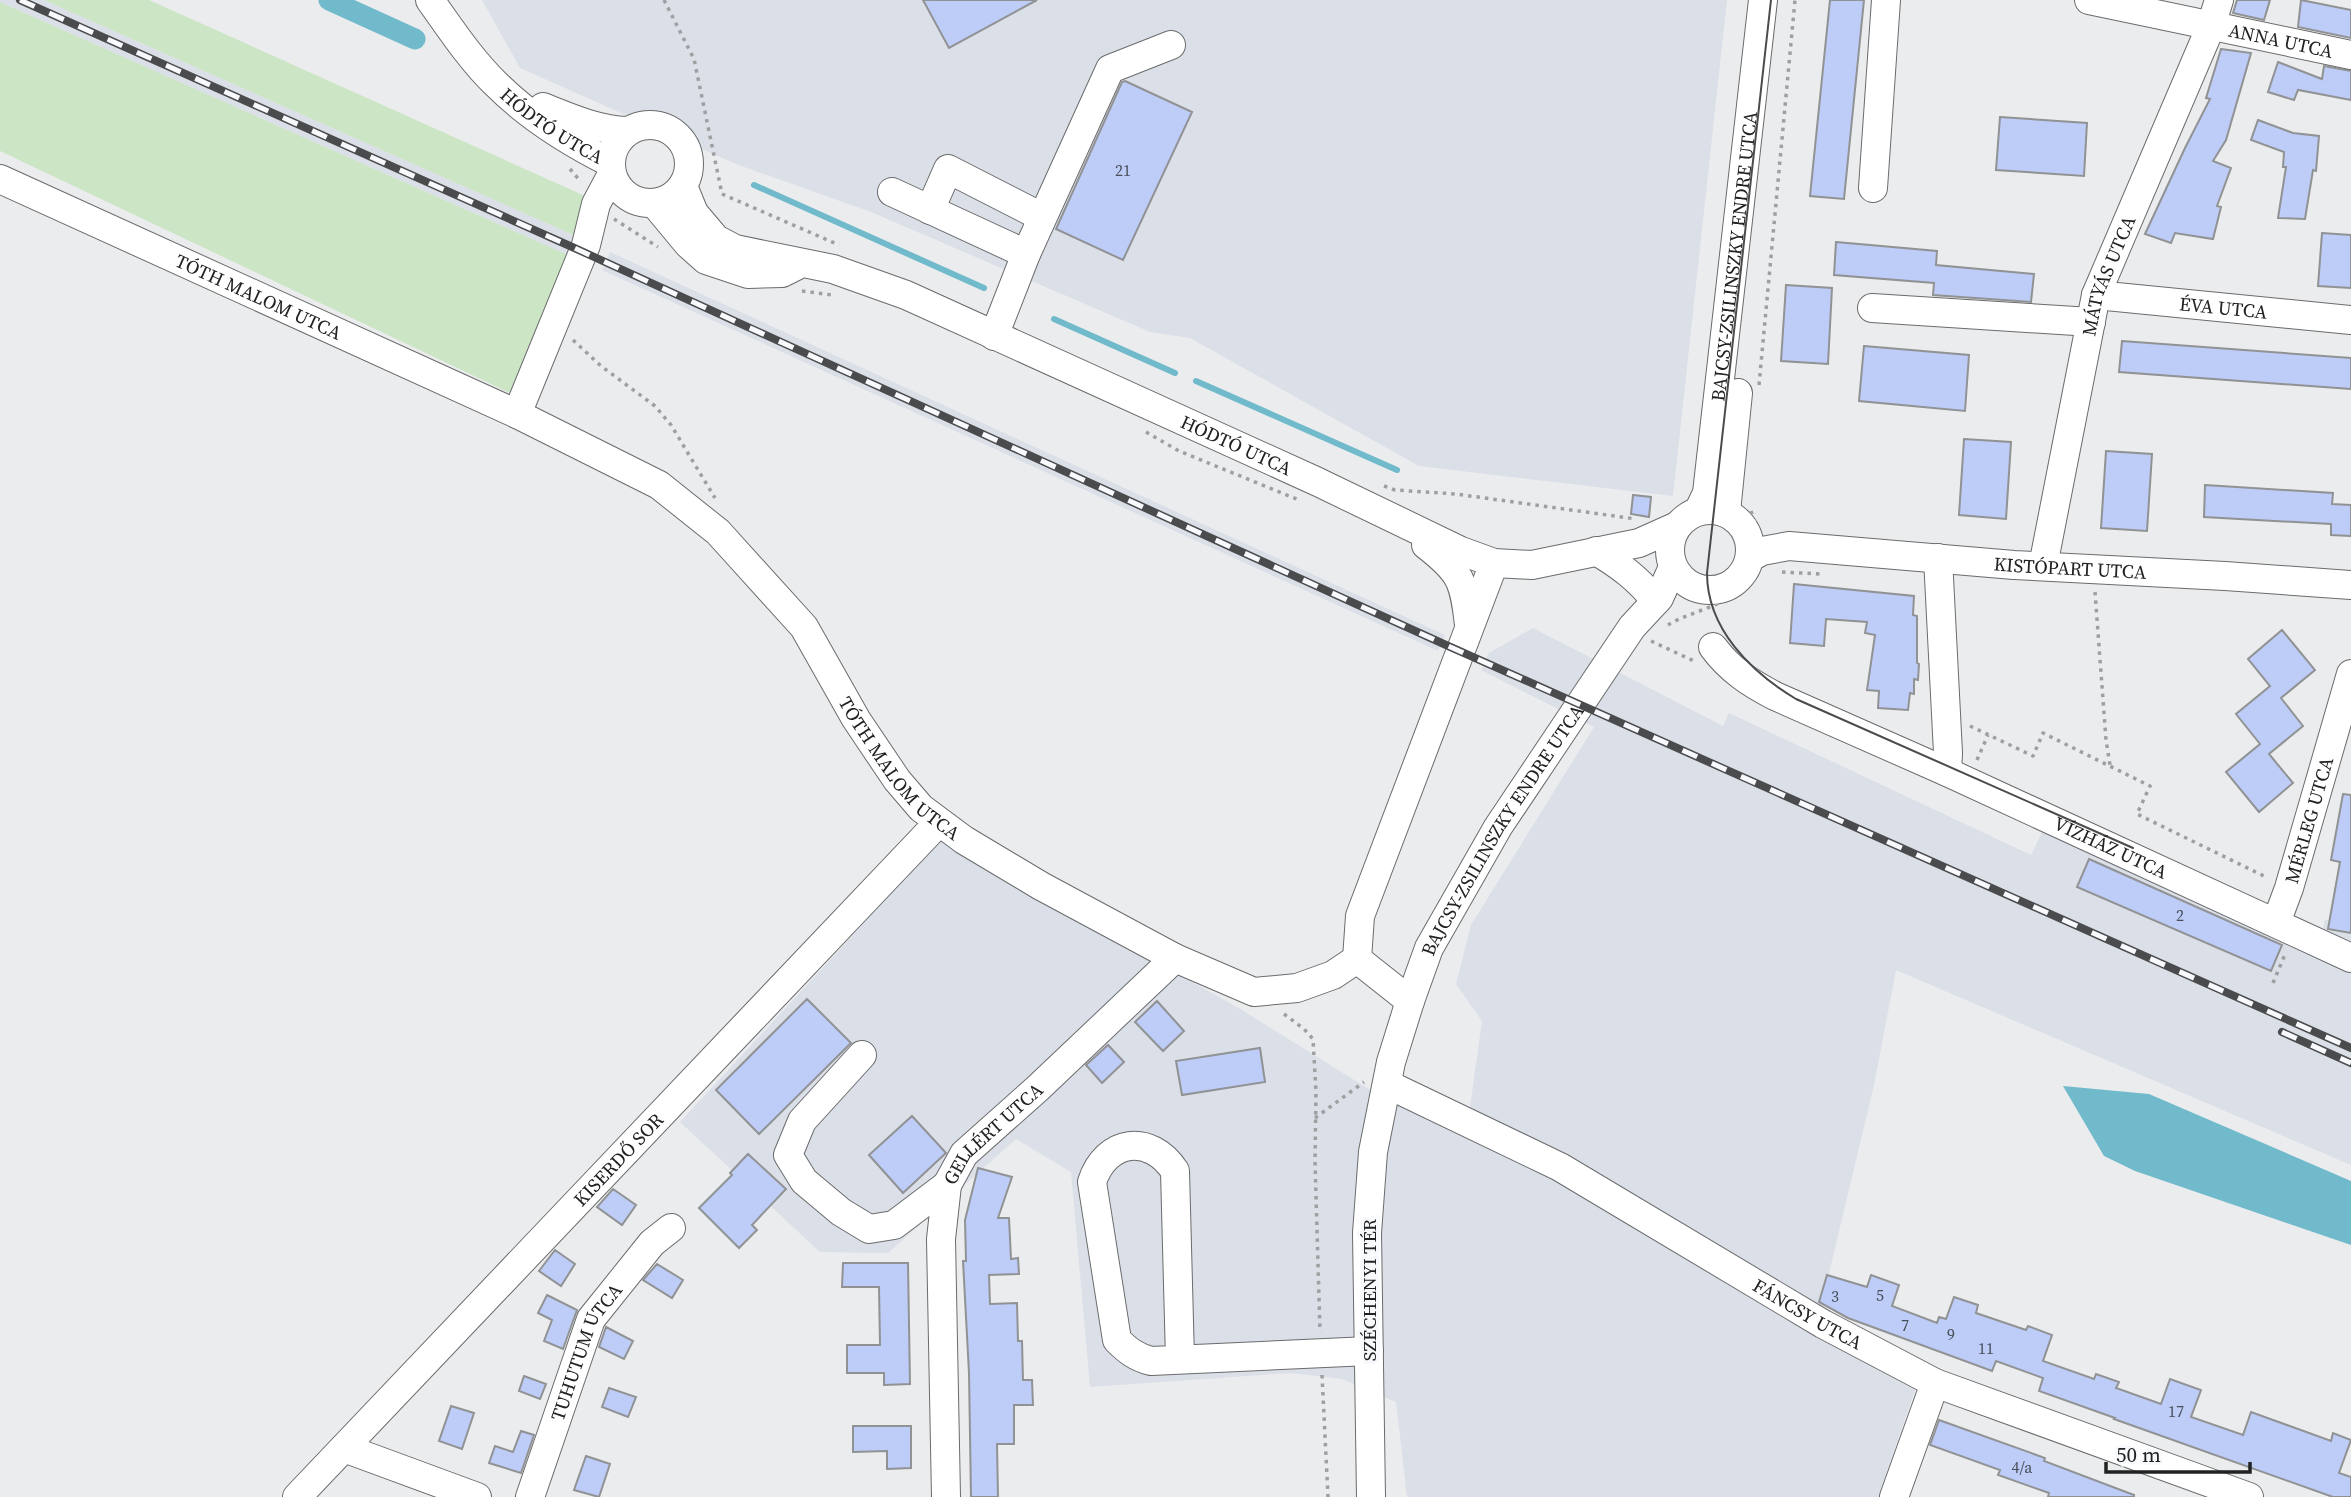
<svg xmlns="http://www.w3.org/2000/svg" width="2351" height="1497" font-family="'Source Serif 4',serif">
<rect width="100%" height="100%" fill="#ebecee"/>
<path fill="#dbdfe8" d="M0,0H44L578,237L570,256L0,2Z
M482,0H1727L1673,496L1419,466L1190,338L1150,332L871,212L736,164L520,68Z
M610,252L1445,635L1438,651L602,270Z
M1533,628L1723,726L1729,713L2031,855L2043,830L2317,953L2325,919L2351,930V1165L1896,970L1874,1085L1814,1336L1915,1390L1878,1497H1407L1396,1402L1342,1379L1291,1373L1090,1387L1071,1172L1016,1139L888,1253L820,1252L680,1122L941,840L1242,1010L1367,1088L1488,1141L1470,1107L1482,1021L1456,984L1471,925L1594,727L1481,670L1489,653Z"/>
<path fill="#cce5c5" d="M44,0H149L585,196L578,237Z
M0,2L570,256L514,395L0,151Z"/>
<path fill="#71bacb" d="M2063,1086L2149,1094L2351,1181V1245L2135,1171L2104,1156Z"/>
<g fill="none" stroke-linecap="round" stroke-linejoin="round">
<path stroke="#71bacb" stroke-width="6" d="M754,185L984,288
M1054,319L1175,373
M1196,381L1397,470"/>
<path stroke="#71bacb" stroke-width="21" d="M329,0L415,39"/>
</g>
<path fill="#bdcdf8" stroke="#919294" stroke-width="2" d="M923,0H1037L949,48Z
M1830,0H1864L1844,199L1810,196Z
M2237,0H2270L2264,20L2233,13Z
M2301,0L2351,10V38L2298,27Z
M2221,49L2251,53L2226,140L2213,161L2231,168L2217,206L2221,207L2213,239L2175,233L2171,243L2145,234L2185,148L2210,99L2206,98Z
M2278,62L2322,79L2324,66L2351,71V100L2298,90L2294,100L2268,92Z
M1125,81L1192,112L1123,260L1056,229L1122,82Z
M2000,117L2087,123L2084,176L1996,170Z
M2258,120L2293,133L2319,136L2316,171L2313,170L2305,219L2278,218L2286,167H2283L2284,152L2251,140Z
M2322,233L2351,235V288L2318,286Z
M1836,242L1937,251L1936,265L2034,274L2031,302L1933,295L1934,283L1834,275Z
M1786,285L1832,288L1828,364L1781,361Z
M2122,341L2351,358V389L2119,372Z
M1864,346L1969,355L1965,411L1859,401Z
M1964,439L2011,442L2006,519L1959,515Z
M2106,451L2152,454L2147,531L2101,528Z
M2205,485L2333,493L2332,504L2351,505V536L2331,535V524L2204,517Z
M1633,495L1651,497L1649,517L1631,514Z
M1794,584L1914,596L1913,615L1917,616V663L1919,664L1918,680L1914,679V694L1910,693L1908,710L1878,708L1879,691L1867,690L1875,635L1865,633L1867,622L1826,619L1824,646L1790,643Z
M2282,630L2315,670L2281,698L2303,726L2269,754L2293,783L2259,812L2226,772L2260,744L2236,714L2270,686L2248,659Z
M2343,794L2351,795V933L2328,929L2340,862L2331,860Z
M2089,859L2282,945L2271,971L2077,887Z
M807,999L851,1043L759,1134L716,1090Z
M1157,1001L1184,1031L1163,1051L1135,1022Z
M1108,1045L1124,1062L1102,1083L1086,1065Z
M1260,1048L1265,1082L1182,1095L1176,1061Z
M912,1116L946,1153L903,1193L869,1155Z
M748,1154L786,1189L752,1225L757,1230L739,1248L699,1208L732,1175L730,1173Z
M978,1168L1012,1177L998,1218H1009L1011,1259L1018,1258L1019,1274L989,1275L990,1304L1017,1303L1018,1341H1022L1023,1380H1032L1033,1405H1014V1444H997L998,1497H971L969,1373L963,1261H966L965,1220Z
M613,1189L636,1205L622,1225L597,1207Z
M555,1250L575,1264L561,1286L539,1271Z
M843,1263H908L910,1384L884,1385V1373H847V1345H880L879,1287H842Z
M657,1264L683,1280L672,1298L643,1280Z
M1827,1275L1867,1287L1871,1275L1899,1285L1892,1306L1937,1323L1939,1317L1946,1319L1954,1297L1978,1305L1976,1313L2026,1330L2028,1326L2052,1335L2043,1361L2094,1379L2096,1374L2119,1382L2116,1388L2161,1404L2170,1379L2201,1390L2191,1417L2243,1435L2251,1412L2331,1441L2333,1433L2351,1440L2339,1473L2351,1477V1497H2333L2114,1419L2115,1418L2039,1391L2043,1378L1996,1361L1992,1371L1848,1318L1819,1302Z
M547,1295L577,1310L563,1349L544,1341L552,1320L538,1313Z
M606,1327L633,1341L624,1359L599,1347Z
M524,1376L546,1384L540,1399L519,1391Z
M609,1388L636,1397L628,1417L602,1407Z
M451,1406L474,1413L462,1449L439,1441Z
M1939,1420L2045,1458L2044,1461L2134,1495V1497H2048L2049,1493L1998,1475L2000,1470L1930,1445Z
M853,1426H911V1468L887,1469V1451L853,1452Z
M521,1431L534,1435L521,1473L489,1463L495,1446L513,1452Z
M586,1456L610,1464L599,1497L574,1490Z"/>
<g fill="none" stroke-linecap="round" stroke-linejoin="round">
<g stroke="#6a6b6c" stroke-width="30">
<g id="minor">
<path id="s1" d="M430,0C450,28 471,60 496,84C528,116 571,143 611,163"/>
<path id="s2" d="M2089,0L2351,55"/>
<path d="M543,107C571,118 597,130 627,131"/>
<circle cx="650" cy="164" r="39"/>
<path id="s3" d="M0,179L517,414L659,485L718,532L804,627L856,719L897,780L921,808L964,840L1041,886L1175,958L1254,992L1297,988L1333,975L1357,959"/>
<path id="s4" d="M683,186L694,213L716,239L735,249L833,269L906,295L1318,482L1461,551L1494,563L1532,565L1639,543L1677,526"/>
<path d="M1873,188L1886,0"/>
<path d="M892,192L1026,254"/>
<path d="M654,203L688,244L706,260L748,274L782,273L796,266"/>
<path d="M930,210L948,169L1042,217"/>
<path id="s5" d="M2096,295L2351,320"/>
<path d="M1872,308L2091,322"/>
<path d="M994,336L1026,254L1110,69L1171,45"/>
<path d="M517,414L586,245L596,204L612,174"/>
<circle cx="1710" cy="550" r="40"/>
<path id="s6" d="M1699,510L1707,493L1763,0"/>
<path d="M1726,512L1738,393"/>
<path d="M1426,545C1461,572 1464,581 1469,625"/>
<path d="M1596,551C1620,565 1638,579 1656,601"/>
<path id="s7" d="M1751,557L1762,551L1789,546L2014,565L2225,576L2351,585"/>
<path d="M1938,558L1948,753L1947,772"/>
<path id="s8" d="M2043,566L2096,295L2211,26L2219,0"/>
<path id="s9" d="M1713,647C1730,670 1750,683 1775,696L1947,772L2351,958"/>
<path id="s10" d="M2276,923L2289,888L2351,674"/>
<path d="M1357,959L1360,916L1494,563"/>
<path d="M1357,959L1410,1001"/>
<path d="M862,1055L802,1121L788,1155L804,1181L841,1212L869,1229L894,1225L947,1185"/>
<path id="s11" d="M1387,1084L1560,1167L1823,1324L1935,1383L2249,1497"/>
<path d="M1180,1359L1175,1171C1150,1133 1106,1139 1092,1182L1117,1340C1128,1351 1136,1357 1151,1361L1369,1351"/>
<path d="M344,1448L477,1497"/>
<path id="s12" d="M297,1497L939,822"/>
<path id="s13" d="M530,1497L591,1319L652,1243L671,1228"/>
<path id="s14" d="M946,1497L941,1239L947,1185L964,1154L1038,1088L1175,958"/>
<path id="s15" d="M1371,1497L1367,1233L1373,1152L1391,1062L1410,1001L1429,948L1498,827L1632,627L1659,598L1673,567"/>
<path d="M1894,1497L1935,1383"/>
</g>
</g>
<path stroke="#9e9fa0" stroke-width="3.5" stroke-dasharray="3.5 5" stroke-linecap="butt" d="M664,0L694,59L722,194
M570,169L581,182
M722,194L839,245
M614,219L658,247
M802,291L832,295
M573,340L601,366L655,406L671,425L715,498
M1759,385L1795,0
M1146,432L1179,451L1299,500
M1384,486L1395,490L1456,494L1636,519
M1751,511L1757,530
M1782,572L1820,574
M2095,592L2106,740L2110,765
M1668,625C1690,611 1736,604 1748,579
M1651,641L1694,661
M1970,726L2033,756L2043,733L2150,786L2137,814L2268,878
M1977,760L1988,735
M2273,983L2286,952
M1284,1014L1304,1029L1313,1039L1316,1092L1315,1161L1320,1332
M1315,1118L1364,1082
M1322,1375L1328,1497"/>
<use href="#minor" stroke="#fff" stroke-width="28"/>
<path stroke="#4a4b4c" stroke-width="2" d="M1771,0L1707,573C1707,629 1751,672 1796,699L2133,848"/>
<g stroke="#4a4b4c" stroke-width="8">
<path id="rail" d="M20,0L570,246L1446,645L2351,1048
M2282,1032L2351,1063"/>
</g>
<use href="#rail" stroke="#f8f9fc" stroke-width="5" stroke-dasharray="16" stroke-linecap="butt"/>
</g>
<g text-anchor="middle" stroke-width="7" stroke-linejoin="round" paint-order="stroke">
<g font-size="16" fill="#484d58">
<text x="1123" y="176">21</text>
<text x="2180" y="921">2</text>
<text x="1880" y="1301">5</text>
<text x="1835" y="1302">3</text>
<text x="1905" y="1331">7</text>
<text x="1951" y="1340">9</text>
<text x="1986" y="1354">11</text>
<text x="2176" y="1417">17</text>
<text x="2022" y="1473">4/a</text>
</g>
<g font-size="19" fill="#212222" stroke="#f8f9fc">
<text dy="7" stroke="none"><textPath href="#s2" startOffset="196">ANNA UTCA</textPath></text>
<text dy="7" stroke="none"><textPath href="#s1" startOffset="177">HÓDTÓ UTCA</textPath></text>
<text dy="7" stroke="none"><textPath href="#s6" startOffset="257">BAJCSY-ZSILINSZKY ENDRE UTCA</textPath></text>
<text dy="7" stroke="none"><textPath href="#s8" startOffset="298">MÁTYÁS UTCA</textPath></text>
<text dy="7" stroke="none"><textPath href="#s3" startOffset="284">TÓTH MALOM UTCA</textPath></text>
<text dy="7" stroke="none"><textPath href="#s5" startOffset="128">ÉVA UTCA</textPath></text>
<text dy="7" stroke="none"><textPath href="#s4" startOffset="625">HÓDTÓ UTCA</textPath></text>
<text dy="7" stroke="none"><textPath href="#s7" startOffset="322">KISTÓPART UTCA</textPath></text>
<text dy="7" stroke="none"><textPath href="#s3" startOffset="1102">TÓTH MALOM UTCA</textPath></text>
<text dy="7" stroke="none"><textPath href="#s10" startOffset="108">MÉRLEG UTCA</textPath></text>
<text dy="7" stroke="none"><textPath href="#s15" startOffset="696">BAJCSY-ZSILINSZKY ENDRE UTCA</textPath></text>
<text dy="7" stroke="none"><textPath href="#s9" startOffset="448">VÍZHÁZ UTCA</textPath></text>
<text dy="7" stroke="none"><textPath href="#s14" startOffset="382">GELLÉRT UTCA</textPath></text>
<text dy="7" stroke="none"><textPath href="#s12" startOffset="466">KISERDŐ SOR</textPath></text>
<text transform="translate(1369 1290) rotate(-90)" y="7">SZÉCHENYI TÉR</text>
<text dy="7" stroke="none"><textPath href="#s11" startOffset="480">FÁNCSY UTCA</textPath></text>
<text dy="7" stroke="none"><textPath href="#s13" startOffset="156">TUHUTUM UTCA</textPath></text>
</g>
</g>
<path d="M2106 1462v10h144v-10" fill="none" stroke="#212222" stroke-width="3.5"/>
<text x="2116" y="1462" font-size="21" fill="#212222" stroke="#f8f9fc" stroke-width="5" paint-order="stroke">50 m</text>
</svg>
